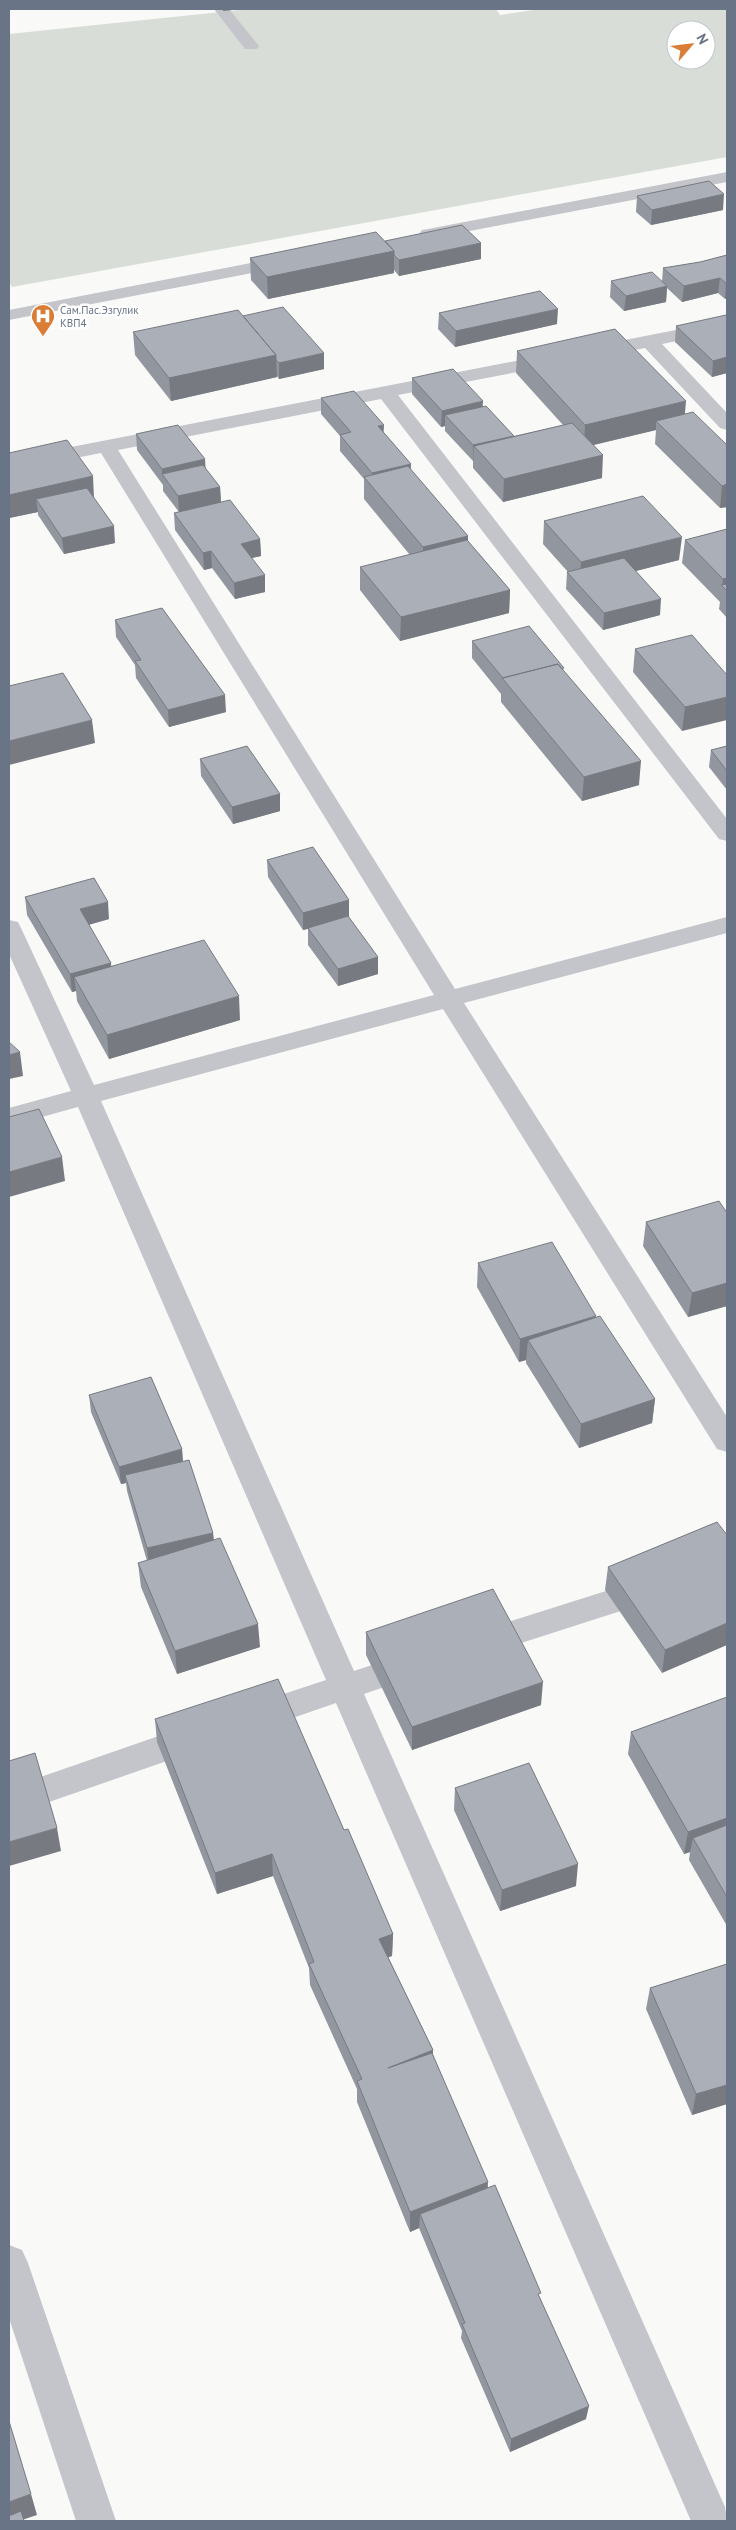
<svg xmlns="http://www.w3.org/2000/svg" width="736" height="2530" font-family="'PT Sans',sans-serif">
<rect width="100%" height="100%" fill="#f9f9f7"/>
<path fill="#d8ded7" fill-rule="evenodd" d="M250,9H496L500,15L540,9H727V157L12,287L9,282V34ZM676,30H706V60H676Z"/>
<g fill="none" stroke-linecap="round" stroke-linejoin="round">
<path fill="#c3c5ca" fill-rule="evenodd" d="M214,9H229L259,46L257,49H245Z
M727,172V182L428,239L422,238L419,234L422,230L428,229Z
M287,256L293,257L296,261L293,265L9,320V310Z
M727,320V331L662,344L727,413V430L720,428L645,348L594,358L587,356L585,352L587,348L594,346Z
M552,354L559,356L561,360L559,364L398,395L727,819V841L719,839L381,399L118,450L455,989L727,917V933L464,1003L727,1417V1452L717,1449L443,1009L101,1101L354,1671L411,1652L422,1656L427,1665L422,1674L364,1694L725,2507L727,2521H691L336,1703L255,1731L244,1727L239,1717L244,1707L326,1680L78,1107L9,1126V1108L71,1091L9,954V920L18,922L21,928L94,1085L434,995L101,453L9,471V459Z
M647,1578L658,1581L662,1590L658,1599L481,1656L470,1652L465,1643L470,1634Z
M196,1723L207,1727L212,1737L207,1747L9,1816V1788Z
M9,2245L22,2250L28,2263L116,2521H76L9,2318Z"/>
</g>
<path fill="#92969e" d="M637,196L723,210L651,225L636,212Z
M385,241L481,259L399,276L394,270V273L268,299L251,280L250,258Z
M727,255V298L725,299L718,293L682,302L667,288L666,302L624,311L610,297L611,281L662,282L663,268L700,262Z
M439,313L557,324L455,347L438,329Z
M243,316L324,369L279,379L277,376V377L171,401L135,355L133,332Z
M727,316V373L712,377L675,342L676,326Z
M517,351L685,414L727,445V507L720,508L655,444L656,430L594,445L602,478L503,502L473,468V461L445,431V426L441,427L412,394V378L483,406L514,436L563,425L516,373Z
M321,398L383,432L411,464L410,470L468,536V541L510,590L509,613L400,641L360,590V567L410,555L364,499V479L340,451V436L321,414Z
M136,434L205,469L220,487L221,502L260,539L261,556L252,558L265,592L235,599L212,568L204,570L175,530L174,513L179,512L163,491V485L137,450Z
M9,453L94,498L115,543L64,554L38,515V512L9,518Z
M544,521L679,560L636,571L660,615L603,630L566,589L567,572H568L543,544Z
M727,529V618L719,609L720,602L682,563L685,540Z
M115,620L226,712L169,727L136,678L135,665L116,637Z
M472,641L564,671L639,785L582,801L501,702V694L472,658Z
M635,649L727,675L682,731L633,672Z
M727,746V790L709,767L711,750Z
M200,759L280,794V811L233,824L201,776Z
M267,860L349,900V917L378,974L338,986L308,945V929L303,930L268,877Z
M25,897L109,919L88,925L111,963V966L240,1020L109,1059L77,1001L76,991L72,992L27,915Z
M727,1213V1306L688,1317L643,1246L646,1222Z
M478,1263L596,1316V1317L655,1399L652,1423L579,1448L526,1363V1360L519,1362L477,1287Z
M89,1395L182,1449L183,1461L213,1533L214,1540L260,1647L177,1674L141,1587L138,1563L147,1561L127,1491L126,1483L121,1484L91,1412Z
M717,1522L662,1673L605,1590L608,1567Z
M366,1632L541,1705L412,1750L366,1655Z
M727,1697V1926L689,1860L690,1852L684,1854L628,1754L631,1732Z
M155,1719L344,1830L393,1934L392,1956L388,1957L433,2050V2055L488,2188L541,2300L586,2419L510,2452L461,2338L462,2331L419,2228L410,2232L357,2102V2089L310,1985L309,1968L273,1876L217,1894L157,1742Z
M455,1788L576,1886L500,1911L454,1810Z
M727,1964V2104L692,2115L646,2009L650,1988Z"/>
<path fill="#777a81" d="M223,9H243L223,11Z
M724,194L723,210L651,225L652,210Z
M481,243V259L399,276V260Z
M394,251V273L268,299L267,277Z
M720,278L718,293L682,302L684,286Z
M726,283H727V298L725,299Z
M667,286L666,302L624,311L626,296Z
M558,309L557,324L455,347L456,331Z
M324,353V369L279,379V363Z
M276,355L277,377L171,401L169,378Z
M727,357V373L712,377L713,361Z
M483,401L482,417L445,415V426L441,427L442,411Z
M686,401L684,424L656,421V430L584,447L585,425Z
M384,425L383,441L378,426Z
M514,436L513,452L474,446L473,462V445Z
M603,455L602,478L503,502L504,479Z
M205,459L206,476L162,474L163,485L162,469Z
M411,464L410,480L372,486V473Z
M93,476L94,498L36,499L38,512L9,518V495Z
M727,484V507L720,508L722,486Z
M220,487L221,503L179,513L178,496Z
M114,526L115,543L64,554L62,538Z
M468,536V560L423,571V547Z
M682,537L679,560L580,585L581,562Z
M260,539L261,556L242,560L241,544Z
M211,551L212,568L204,570L203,553Z
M265,575V592L235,599L234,583Z
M727,578V591L722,586L723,579Z
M510,590L509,613L400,641L401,617Z
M661,599L660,615L603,630L604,613Z
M225,695L226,712L169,727L168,710Z
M727,697V720L682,731L685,707Z
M92,720L95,743L9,765V741Z
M641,761L639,785L582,801L584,777Z
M280,794V811L233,824L232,807Z
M349,900V917L303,930V913Z
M108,902L109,919L81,927L80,909Z
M378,957V974L338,986V969Z
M111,963L112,980L74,977L76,991L72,992L70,974Z
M239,996L240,1020L109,1059L107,1035Z
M20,1052L23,1076L9,1079V1055Z
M62,1157L65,1181L9,1197V1172Z
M727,1283V1306L688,1317L692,1293Z
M596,1316L594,1340H528L526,1360L519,1362L520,1339Z
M655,1399L652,1423L579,1448L581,1424Z
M182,1449L183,1466L125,1475L126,1483L121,1484L119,1467Z
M213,1533L214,1550L149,1565L147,1548Z
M727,1623V1645L662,1673L665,1650Z
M258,1624L260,1647L177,1674L175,1651Z
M543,1682L541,1705L412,1750V1727Z
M727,1818V1838H693L690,1852L684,1854L688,1832Z
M57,1828L61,1851L9,1866V1842Z
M272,1854L273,1876L217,1894L215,1873Z
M578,1864L576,1886L500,1911L502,1890Z
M393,1934L392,1956L379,1960V1939Z
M433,2050L432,2071L388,2068Z
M727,2085V2104L692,2115L696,2094Z
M488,2182L487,2202L420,2214L419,2228L410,2232V2212Z
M589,2406L586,2419L510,2452L511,2439Z
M31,2494L37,2515L19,2521H9V2502Z"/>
<path fill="#aaafb8" stroke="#777a81" d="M709,181L724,194L652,210L637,196Z
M462,225L481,243L399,260L394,255V251L385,241Z
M376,232L394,251L267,277L250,258Z
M727,255V283H726L720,278L684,286L663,268L700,262Z
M652,272L667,286L626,296L611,281Z
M540,291L558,309L456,331L439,313Z
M283,307L324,353L279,363L276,360V355L243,316Z
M238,310L276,355L169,378L133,332Z
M726,315L727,316V357L713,361L676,326Z
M615,329L686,401L585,425L517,351Z
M453,369L483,401L442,411L412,378Z
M354,391L384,425L378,426L411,464L372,473L340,435L351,432L321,398Z
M486,406L514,436L473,445L445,415Z
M693,412L727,445V484L722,486L656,421Z
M572,423L603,455L504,479L474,446Z
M178,425L205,459L162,469L136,434Z
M67,440L93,476L9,495V453Z
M203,465L220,487L178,496L162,474Z
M408,466L468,536L423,547L364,477Z
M87,488L114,526L62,538L36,499Z
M643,496L682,537L581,562L544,521Z
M230,500L260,539L241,544L265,575L234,583L211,551L203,553L174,513Z
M727,529V578L723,579L685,540Z
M467,540L510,590L401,617L360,567Z
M624,558L661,599L604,613L567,572Z
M727,584V591L721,585Z
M162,608L225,695L168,710L135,661L141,660L115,620Z
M529,626L564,668L562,669L558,664L503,678L472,641Z
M692,635L727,675V697L685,707L635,649Z
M558,664L641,761L584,777L502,678Z
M63,673L92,720L9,741V686Z
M247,746L280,794L232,807L200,759Z
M727,746V771L711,750Z
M313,847L349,900L303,913L267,860Z
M94,878L108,902L80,909L111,963L70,974L25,897Z
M348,916L378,957L338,969L308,928Z
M204,940L239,996L107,1035L74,977Z
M9,1042L20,1052L9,1055Z
M39,1109L62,1157L9,1172V1117Z
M719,1201L727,1213V1283L692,1293L646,1222Z
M552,1242L596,1316L520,1339L478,1263Z
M600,1316L655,1399L581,1424L528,1340Z
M151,1377L182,1449L119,1467L89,1395Z
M189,1460L213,1533L147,1548L125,1475Z
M717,1522L727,1535V1623L665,1650L608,1567Z
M220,1538L258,1624L175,1651L138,1563Z
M493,1589L543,1682L412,1727L366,1632Z
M278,1679L344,1830L348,1829L393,1934L379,1939L433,2050L388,2068L432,2053L488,2182L410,2212L357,2081L362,2079L309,1964L314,1962L272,1854L215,1873L155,1719Z
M727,1697V1818L688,1832L631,1732Z
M35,1753L57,1828L9,1842V1761Z
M529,1763L578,1864L502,1890L455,1788Z
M727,1825V1897L693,1838Z
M727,1964V2085L696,2094L650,1988Z
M495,2185L541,2293L538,2294L589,2406L511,2439L462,2324L465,2323L420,2214Z
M9,2421L31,2494L9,2502Z
M21,2511L24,2521H9V2516Z"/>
<defs>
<g id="hospital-pin" transform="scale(1.25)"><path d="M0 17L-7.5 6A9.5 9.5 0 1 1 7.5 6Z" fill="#da7d36" stroke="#fff"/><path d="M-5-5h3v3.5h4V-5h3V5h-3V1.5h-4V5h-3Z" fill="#fff"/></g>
</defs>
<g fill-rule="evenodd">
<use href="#hospital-pin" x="43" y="316"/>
</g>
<g text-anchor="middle" stroke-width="5" stroke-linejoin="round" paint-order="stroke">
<g font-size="11" fill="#6a7487" stroke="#fff" text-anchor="start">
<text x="60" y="314">Сам.Пас.Эзгулик<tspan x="60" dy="13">КВП4</tspan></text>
</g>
</g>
<rect width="736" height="2530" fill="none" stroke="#6a7487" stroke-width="20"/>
<g transform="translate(691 45) rotate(62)"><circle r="24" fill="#ffffff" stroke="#c3c7cf"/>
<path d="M0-4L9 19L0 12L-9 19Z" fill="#da7d36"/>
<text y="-8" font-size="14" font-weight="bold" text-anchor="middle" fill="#6a7487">N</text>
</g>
</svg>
